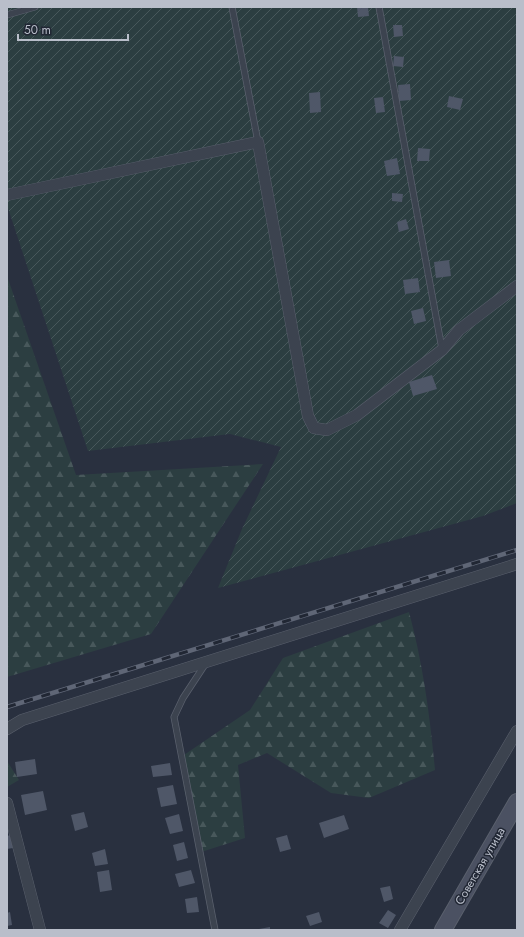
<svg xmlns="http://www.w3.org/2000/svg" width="524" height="937" font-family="Jost,sans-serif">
<defs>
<pattern id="forest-firs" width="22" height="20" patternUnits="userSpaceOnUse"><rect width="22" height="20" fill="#2c3e41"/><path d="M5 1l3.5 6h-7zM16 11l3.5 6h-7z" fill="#48585b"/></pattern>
<pattern id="garden-furrows" width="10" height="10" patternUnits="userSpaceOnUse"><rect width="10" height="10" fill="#2c3e41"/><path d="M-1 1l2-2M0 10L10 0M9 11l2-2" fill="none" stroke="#48585b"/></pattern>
</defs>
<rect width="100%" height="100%" fill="#29303f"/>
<path fill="url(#forest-firs)" d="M7,276L76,475L263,464L151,634L7,677Z
M409,612C423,664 430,716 435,770L369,798L331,793L267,753L238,765L245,838L198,853L184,788L181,757L250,710L283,658Z
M7,761L19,780L7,787Z"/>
<path fill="url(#garden-furrows)" d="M7,7H517V503L483,516L218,588L242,529L281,447L230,434L88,451L7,205Z"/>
<path fill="#4f5768" d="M357,7H368L369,16L358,17Z
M393,25H402L403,36L394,37Z
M394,56L404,57L403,67L393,66Z
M410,84L411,100L399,101L398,85Z
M320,92L321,112L310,113L309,93Z
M449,96L463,99L460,110L447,107Z
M383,97L385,112L376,113L374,98Z
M418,148L430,149L429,161H417Z
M397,158L400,174L387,176L384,161Z
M392,193L403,194L402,202L392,201Z
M406,219L409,229L399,232L397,222Z
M449,260L451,276L436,278L434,262Z
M418,278L420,292L405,294L403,280Z
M423,308L426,321L414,324L411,311Z
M432,375L437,389L413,396L409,382Z
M35,759L37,774L17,777L15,762Z
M170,763L172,775L153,777L151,766Z
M173,785L177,804L161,807L157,788Z
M43,791L47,810L25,815L21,795Z
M84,812L88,827L75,831L71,815Z
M179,814L183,831L170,834L165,818Z
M344,815L349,829L324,838L319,823Z
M11,835L13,848L7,849V836Z
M287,835L291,849L280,852L276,838Z
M184,842L188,858L177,861L173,845Z
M105,849L108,864L95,866L92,853Z
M109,870L112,890L100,892L97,872Z
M191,870L195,883L179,887L175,874Z
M390,886L393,899L384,902L380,888Z
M197,897L199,912L187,913L185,899Z
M388,910L396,915L388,928L379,923Z
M10,912L12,925L7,926V913Z
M319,912L322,922L310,926L306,916Z
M270,927V930H259V929Z"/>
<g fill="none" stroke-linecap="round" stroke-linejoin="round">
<g stroke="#5a606d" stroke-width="7">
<path id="lane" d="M232,7L258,142
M379,7L442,349
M7,15L35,7
M206,663L183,698L174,717L215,930"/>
</g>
<g stroke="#5a606d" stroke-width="12">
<path id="street" d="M7,195L258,142L308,416L314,428L327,430L357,415L442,350L459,330L517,286
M7,729L22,720L517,564
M7,803L40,930
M400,930L517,731"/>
</g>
<g stroke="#5a606d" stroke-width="18">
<path id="secondary" d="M443,930L517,802"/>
</g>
<use href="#lane" stroke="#3c434f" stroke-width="5.5"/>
<use href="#street" stroke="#3c434f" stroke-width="11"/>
<use href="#secondary" stroke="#4b5162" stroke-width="16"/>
<g stroke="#5f6676" stroke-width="4.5">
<path id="rail" d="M7,707L517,550"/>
</g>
<use href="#rail" stroke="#212734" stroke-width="3" stroke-dasharray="9" stroke-linecap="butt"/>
</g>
<g text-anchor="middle" stroke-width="3" stroke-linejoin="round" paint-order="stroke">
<g font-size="12" fill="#b9beca" stroke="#212734">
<text transform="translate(480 866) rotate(-60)" y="4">Советская улица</text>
</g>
</g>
<rect width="524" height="937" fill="none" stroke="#b9beca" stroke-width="16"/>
<path d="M18 34v6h110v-6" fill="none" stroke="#b9beca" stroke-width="2"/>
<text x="24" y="34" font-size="12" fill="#b9beca" stroke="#212734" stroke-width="3" paint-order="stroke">50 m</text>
</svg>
